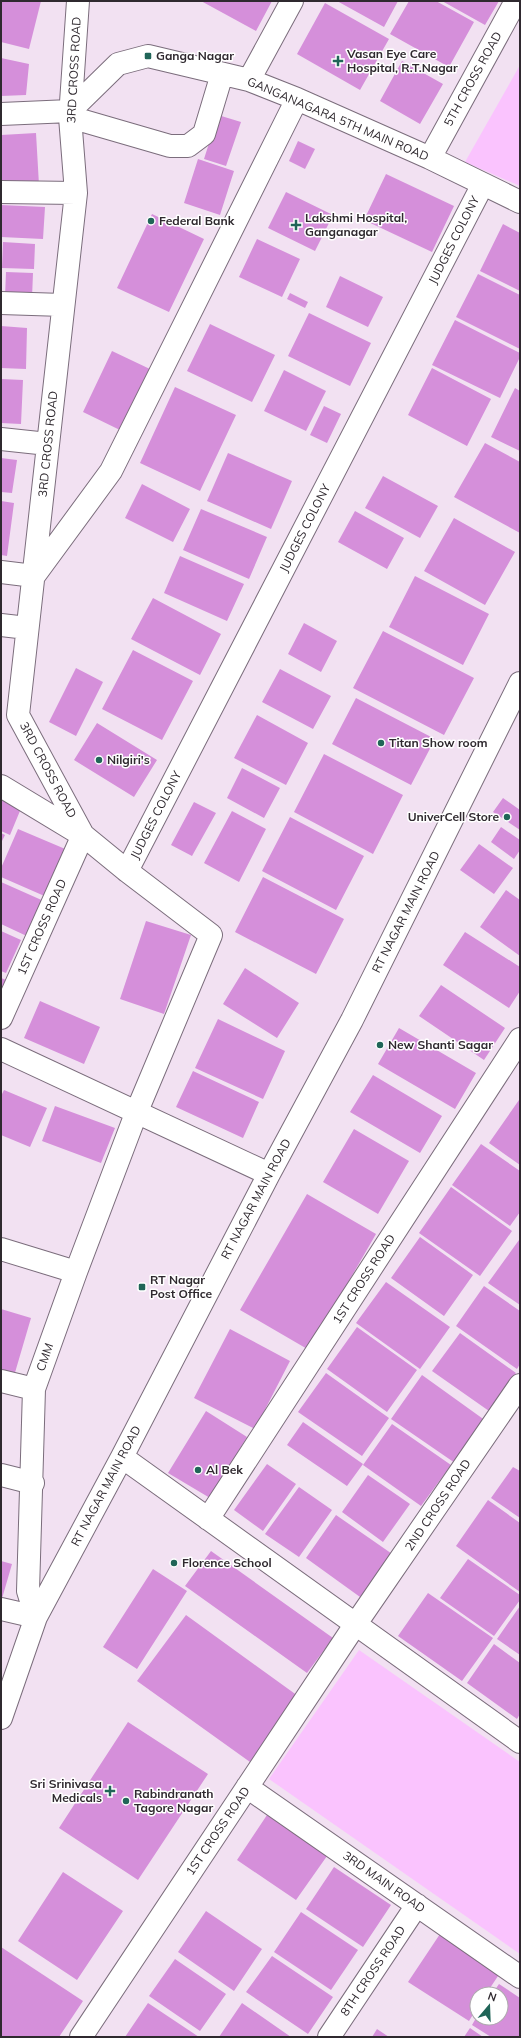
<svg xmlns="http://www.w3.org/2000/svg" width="521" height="2038" font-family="Mulish,sans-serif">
<rect width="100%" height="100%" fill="#f2e1f2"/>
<path fill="#fac3fe" d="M520,65V186L465,162Z
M359,1650L520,1762V1954L269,1779Z"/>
<path fill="#d58fda" d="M1,1H41L29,49L1,42Z
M201,1H272L256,31Z
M337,1H398L384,27Z
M409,1H436L474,22L449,67L390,34Z
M442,1H499L485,25Z
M325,3L389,39L360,90L297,54Z
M1,58L29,64L26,95L1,96Z
M402,61L443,84L420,124L380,101Z
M218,115L241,122L226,166L204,159Z
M36,133L39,185L1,186V135Z
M298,141L315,149L305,169L289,161Z
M198,159L234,171L220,215L184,203Z
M386,174L454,206L432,252L364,220Z
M286,192L333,215L315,251L268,228Z
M1,205L45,207L43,239L1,237Z
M152,214L204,239L169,312L117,288Z
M503,224L520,233V291L480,271Z
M257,239L300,259L282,297L239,277Z
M3,242L35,244L34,269L2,268Z
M6,272L33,273L32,298L5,297Z
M478,274L520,295V349L456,317Z
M340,276L383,297L368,327L326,307Z
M290,293L308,302L305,308L287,299Z
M309,313L371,343L350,386L288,356Z
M455,320L520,353V357L500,398L432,365Z
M210,324L275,355L252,402L187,371Z
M1,326L27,328L26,369L1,368Z
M112,351L152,370L122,431L83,412Z
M432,368L491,399L467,446L408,415Z
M284,370L326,391L306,431L264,411Z
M1,379L23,380L21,424L1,423Z
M175,387L236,415L200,491L140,463Z
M515,388L520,391V451L491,437Z
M324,406L341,414L327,443L310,435Z
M485,443L520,462V533L454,497Z
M228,453L292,481L271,529L207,501Z
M1,458L17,460L12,493L1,492Z
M383,476L438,506L420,538L365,508Z
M142,484L190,509L173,542L125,518Z
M1,501L14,503L7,556L1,555Z
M201,509L267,537L249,579L183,550Z
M355,511L404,538L387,569L338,542Z
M454,518L515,552L485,605L424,571Z
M180,556L244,584L227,621L164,593Z
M415,576L489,614L463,665L389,627Z
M153,598L221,634L200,675L131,639Z
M304,623L337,641L321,672L288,654Z
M383,631L474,678L444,735L353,688Z
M133,650L193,681L162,740L102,709Z
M76,668L103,682L76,736L49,722Z
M280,669L331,696L313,729L262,702Z
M356,698L435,739L411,785L332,744Z
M257,715L308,743L286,785L234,758Z
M97,723L157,760L134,797L74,760Z
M324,754L403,795L373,854L294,812Z
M242,768L280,788L264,818L227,798Z
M1,797L22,806L10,835L1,831Z
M503,798L520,810V830L493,812Z
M194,802L216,813L192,856L171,845Z
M232,811L266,829L239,882L204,863Z
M290,817L364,856L336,910L262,871Z
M501,827L520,840V850L514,859L491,842Z
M18,829L70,851L49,898L1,877V868Z
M1,833L5,835L1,843Z
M479,844L513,868L494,894L460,870Z
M263,877L344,919L316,974L235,932Z
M1,882L46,902L31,938L1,924Z
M506,890L520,900V956L480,927Z
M146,921L191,935L164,1014L120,999Z
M1,931L21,940L6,973L1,971Z
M465,932L520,967V991L509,1008L443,965Z
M245,968L299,1003L277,1038L223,1004Z
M1,978L9,981L1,1000Z
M441,985L505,1028L484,1060L419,1016Z
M40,1001L100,1027L84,1064L24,1038Z
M218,1019L285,1051L263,1099L195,1068Z
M399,1028L476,1073L455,1109L378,1064Z
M193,1071L259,1102L243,1138L176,1107Z
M373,1075L442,1116L420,1153L350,1112Z
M4,1090L47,1108L30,1147L1,1135V1096Z
M519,1100L520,1101V1165L489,1143Z
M55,1106L115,1128L101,1163L42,1141Z
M354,1129L409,1161L378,1214L323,1182Z
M481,1144L520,1171V1212L510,1226L452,1185Z
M451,1187L512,1231L480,1276L419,1233Z
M307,1194L376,1234L309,1350L240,1310Z
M420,1237L473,1275L444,1316L391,1278Z
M519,1240L520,1241V1305L488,1283Z
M386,1282L450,1327L420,1369L356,1323Z
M484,1286L520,1311V1364L517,1369L456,1326Z
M1,1309L31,1318L14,1376L1,1373Z
M357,1327L417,1370L387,1412L327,1369Z
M230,1329L290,1361L255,1429L194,1398Z
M460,1333L516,1373L489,1411L432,1371Z
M326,1373L389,1418L362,1456L298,1412Z
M422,1375L486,1421L455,1463L391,1419Z
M206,1411L247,1437L210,1498L168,1473Z
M303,1422L363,1464L347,1486L287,1445Z
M392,1424L451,1465L421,1506L363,1465Z
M267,1464L296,1484L263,1531L234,1510Z
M513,1467L520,1471V1518L491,1498Z
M368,1475L410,1504L383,1542L342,1512Z
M299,1487L332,1510L299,1557L265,1534Z
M488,1500L520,1523V1592L456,1546Z
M336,1515L398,1558L367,1602L306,1558Z
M211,1551L333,1638L307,1673L185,1586Z
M468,1559L520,1595V1600L494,1636L440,1598Z
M1,1561L12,1564L1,1602Z
M153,1569L187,1591L137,1669L103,1647Z
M428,1593L493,1638L462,1681L398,1636Z
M520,1606V1655L497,1639Z
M186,1615L298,1696L250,1762L137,1681Z
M494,1644L520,1663V1714L517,1719L467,1683Z
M128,1722L208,1774L138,1880L59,1828Z
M267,1815L327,1856L296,1900L237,1860Z
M334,1867L391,1905L363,1947L306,1909Z
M63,1872L123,1911L77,1980L18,1941Z
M206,1911L262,1949L234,1991L178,1952Z
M301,1912L358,1950L331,1990L274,1952Z
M442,1931L502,1970L486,1994H477V2008L469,2021L408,1982Z
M1,1947L83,2001L59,2037H1Z
M272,1956L333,1997L308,2034L246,1992Z
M175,1959L226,1994L200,2031L149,1996Z
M499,1984L520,1998V2037H491L472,2025L476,2018H501V1994H492Z
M148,2003L199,2037H125Z
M242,2003L291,2037H219Z
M470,2028L483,2037H464Z
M377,2029L389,2037H372Z"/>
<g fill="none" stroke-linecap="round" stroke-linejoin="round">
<g stroke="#7b6d7c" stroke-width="24">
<path id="minor" d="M249,80L292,1
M1,114L70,111L118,64L148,56L249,80L297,99L430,158L520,202
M70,117L170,146H188L204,134L222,74
M430,158L516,1
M1,192L76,193
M1,303L63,305
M1,439L48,444
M1,572L34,576L111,471L297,99
M1,625L27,628
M1,786L82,835
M127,871L483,184
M1,1018L83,835
M1,1049L269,1174
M1,1249L76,1272
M1,1381L34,1389
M122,1457L520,1742
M1,1475L33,1483
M208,1519L520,1039
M1,1609L36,1617L28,1591L34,1389L76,1272L137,1111L211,935L127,871L83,835L18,715L76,193L70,117L78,1
M1,1718L36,1617L122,1457L269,1174L352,1020L520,683
M247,1787L520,1977
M81,2037L355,1625L520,1385
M329,2037L417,1905"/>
</g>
<use href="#minor" stroke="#fff" stroke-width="22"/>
</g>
<g fill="#206558" stroke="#fff" stroke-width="1.5">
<rect x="144" y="52" width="8" height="8" rx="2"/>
<path d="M336 55h4v4h4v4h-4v4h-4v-4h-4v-4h4z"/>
<circle cx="151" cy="221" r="4"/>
<path d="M294 219h4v4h4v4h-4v4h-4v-4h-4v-4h4z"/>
<circle cx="381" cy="743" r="4"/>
<circle cx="99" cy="760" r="4"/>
<circle cx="507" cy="817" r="4"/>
<circle cx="380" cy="1045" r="4"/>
<rect x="138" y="1283" width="8" height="8" rx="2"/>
<circle cx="198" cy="1470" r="4"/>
<circle cx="174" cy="1563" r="4"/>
<path d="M108 1785h4v4h4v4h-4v4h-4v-4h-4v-4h4z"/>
<circle cx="126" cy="1801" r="4"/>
</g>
<g text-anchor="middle" stroke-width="3" stroke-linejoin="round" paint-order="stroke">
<g font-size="12" font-weight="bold" fill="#2f292f" stroke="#fff" text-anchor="start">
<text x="347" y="58">Vasan Eye Care<tspan x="347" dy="14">Hospital, R.T.Nagar</tspan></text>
<text x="156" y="60">Ganga Nagar</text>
<text x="305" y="222">Lakshmi Hospital,<tspan x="305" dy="14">Ganganagar</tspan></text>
<text x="159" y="225">Federal Bank</text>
<text x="389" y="747">Titan Show room</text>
<text x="107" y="764">Nilgiri's</text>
<text x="499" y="821" text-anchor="end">UniverCell Store</text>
<text x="388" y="1049">New Shanti Sagar</text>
<text x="150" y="1284">RT Nagar<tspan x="150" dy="14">Post Office</tspan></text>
<text x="206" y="1474">Al Bek</text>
<text x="182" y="1567">Florence School</text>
<text x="102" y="1788" text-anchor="end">Sri Srinivasa<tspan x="102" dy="14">Medicals</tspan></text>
<text x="134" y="1798">Rabindranath<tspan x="134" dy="14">Tagore Nagar</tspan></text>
</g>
<g font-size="12" fill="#2f292f" stroke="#fff">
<text transform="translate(74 70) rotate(-87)" y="4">3RD CROSS ROAD</text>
<text transform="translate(473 79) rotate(-61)" y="4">5TH CROSS ROAD</text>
<text transform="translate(338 119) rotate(23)" y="4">GANGANAGARA 5TH MAIN ROAD</text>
<text transform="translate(454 240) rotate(-63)" y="4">JUDGES COLONY</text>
<text transform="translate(48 444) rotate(-84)" y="4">3RD CROSS ROAD</text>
<text transform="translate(305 528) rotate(-63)" y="4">JUDGES COLONY</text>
<text transform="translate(48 770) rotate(62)" y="4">3RD CROSS ROAD</text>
<text transform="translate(156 815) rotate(-63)" y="4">JUDGES COLONY</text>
<text transform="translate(406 912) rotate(-63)" y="4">RT NAGAR MAIN ROAD</text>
<text transform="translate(42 927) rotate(-66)" y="4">1ST CROSS ROAD</text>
<text transform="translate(256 1199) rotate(-62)" y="4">RT NAGAR MAIN ROAD</text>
<text transform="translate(364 1279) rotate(-57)" y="4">1ST CROSS ROAD</text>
<text transform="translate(45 1357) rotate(-71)" y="4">CMM</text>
<text transform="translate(106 1486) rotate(-62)" y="4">RT NAGAR MAIN ROAD</text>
<text transform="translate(438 1505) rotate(-56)" y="4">2ND CROSS ROAD</text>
<text transform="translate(218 1831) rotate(-56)" y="4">1ST CROSS ROAD</text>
<text transform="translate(384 1882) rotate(35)" y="4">3RD MAIN ROAD</text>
<text transform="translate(373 1971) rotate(-56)" y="4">8TH CROSS ROAD</text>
</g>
</g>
<rect width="521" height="2038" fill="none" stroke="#2f292f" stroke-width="4"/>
<g transform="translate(489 2006) rotate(19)"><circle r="19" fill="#ffffff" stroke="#aca9ac"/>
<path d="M0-3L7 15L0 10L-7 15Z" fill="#206558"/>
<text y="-6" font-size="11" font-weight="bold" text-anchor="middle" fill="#2f292f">N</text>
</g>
</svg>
